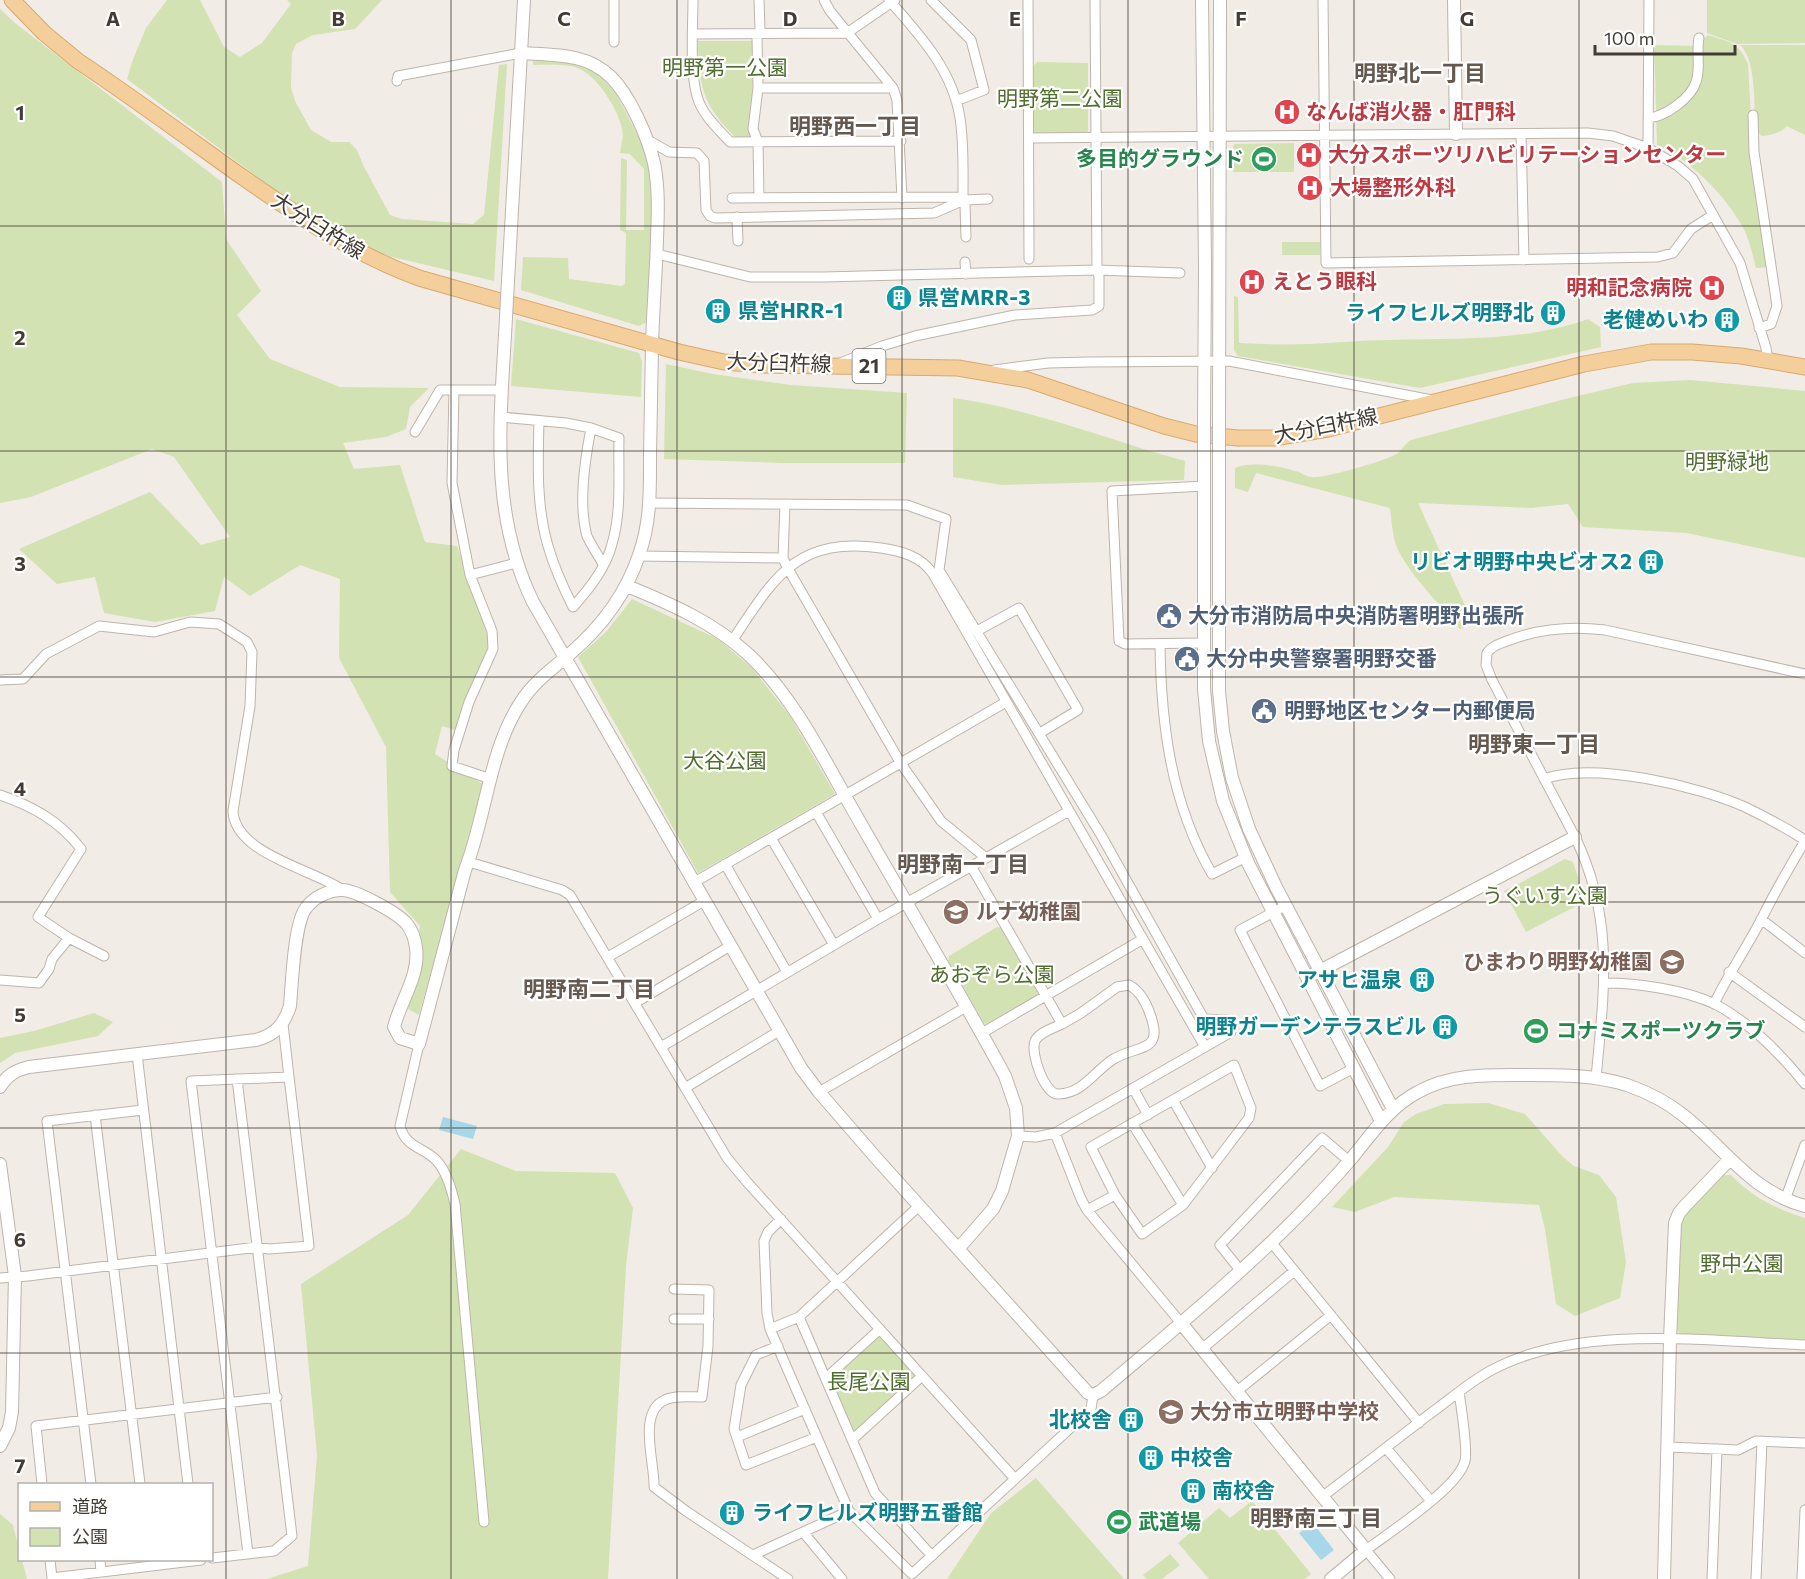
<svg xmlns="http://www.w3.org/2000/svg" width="1805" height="1579" font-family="Commissioner,'Noto Sans JP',sans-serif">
<rect width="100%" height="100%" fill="#f1ece5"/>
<path fill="#d3e2b2" d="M167,0H200L224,47L240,57L262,43L291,4L287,0H382L355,29L313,35L296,44L292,53L291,88L295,101L311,130L331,142H349L357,150L363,165L390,215L402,219L473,224L484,215L499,65L507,64L494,281L388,256L337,234L308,215L127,79L132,62L146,28Z
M1707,0H1805V43L1737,44L1707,33Z
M0,9L15,23L222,182L226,239L261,291L237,315L270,359L340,387L429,388L410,407L406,429L386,437L343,443L354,469L400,465L425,542L457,546L483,620L491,648L458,731L442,726L435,754L483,784L419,1015L408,1009L420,926L390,892L386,747L339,658L340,579L300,565L250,596L224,577L215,611L155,622L104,613L95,577L57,584L19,549L150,492L201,545L230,537L174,457L152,449L31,497L0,503Z
M1708,35C1729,42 1739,42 1748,64L1753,152L1769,267L1756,268C1752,253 1749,237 1741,224C1722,192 1690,160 1657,145L1654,45L1697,46Z
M698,41H752L753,129L750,138L737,139C703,105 699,89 698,41Z
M1740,45H1805V135L1787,126C1781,133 1771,135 1762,136L1755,130C1754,107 1757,61 1740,45Z
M533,60L570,63L590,70L599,75L615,92L643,145L648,162L653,193L647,322L639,326L521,290L523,257L568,258L569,279L622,286L625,284L626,233L620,230L621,158L627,160L626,230H644V169L630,154L620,153C621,145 624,137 622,129C618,109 596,73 575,67C562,64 547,65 533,65Z
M1037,62L1088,63V131L1082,137L1032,134V67Z
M1294,143V172H1233V146L1235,144Z
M1282,242H1320V255H1282Z
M1234,296L1238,297L1239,343C1262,344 1285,345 1308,344C1335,343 1362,340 1390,340C1456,338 1525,342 1588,319L1600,327L1601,347L1420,388L1238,356L1234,350Z
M516,319L639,353L642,362L641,397L511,386Z
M666,364L713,374L791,385L907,393L905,463H783L664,459Z
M1690,380L1805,391V558L1687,533L1583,527L1568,504L1531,508L1418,503L1473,623L1460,629C1440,604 1413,579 1398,550C1392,537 1392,522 1390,508L1256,473L1248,492L1235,488V468C1251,461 1278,466 1295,471C1301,472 1306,477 1312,477C1323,479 1389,460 1398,453C1402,449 1405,444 1411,440L1569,398L1633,383Z
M953,398C1033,409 1108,440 1185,461L1184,480L1002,485L953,477Z
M632,599L718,639L752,668L790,716L835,794L698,873L578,657L606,632Z
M1565,859L1573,862L1586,901L1526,932L1504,891L1513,886L1516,891L1520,889L1518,884Z
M997,927L1002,928L1038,991L1037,997L988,1025L984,1023L948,961L949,956Z
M94,1013L113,1022L98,1036L15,1053L0,1063V1038L34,1031Z
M1488,1103L1525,1114L1562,1156L1574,1166L1599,1175L1616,1197L1626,1262L1620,1298L1575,1316L1556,1304L1545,1229L1539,1205L1394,1197L1355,1212L1332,1207L1388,1147L1404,1122L1416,1114L1444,1104Z
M461,1149L516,1171L615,1173L633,1208L626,1266L608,1579H267L308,1566L317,1455L301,1284L408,1215Z
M1723,1175H1731C1752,1197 1776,1209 1805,1218V1340L1681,1334L1676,1330L1680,1224L1684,1215Z
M878,1337H883L914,1373L915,1378L857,1431L853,1430L831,1381L833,1377Z
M1036,1478L1124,1579H947L991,1513Z
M1252,1501L1311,1574L1305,1579H1209L1178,1543L1219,1508L1230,1518Z
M0,1514L13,1525L19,1549L20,1560H22L27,1579H0Z
M1170,1554L1180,1565L1162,1579H1147L1143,1575Z"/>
<path fill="#a7d7e9" d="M443,1117L477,1126L473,1139L439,1130Z
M1313,1523L1334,1550L1321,1560L1299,1533Z"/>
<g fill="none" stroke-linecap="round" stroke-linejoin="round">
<g stroke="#beb5ac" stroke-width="11">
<path id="minor" d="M614,0V42
M693,0C693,27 689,78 699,102C705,117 719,130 730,142L901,141
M824,0L830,11L893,88L897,100L902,198
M889,0C920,35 953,71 960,118C964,144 963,171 963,197L965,204L966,237
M931,0L971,40L984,90L956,101
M1028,0L1029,259
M1323,0L1326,263L1658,257L1673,253L1691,229L1713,215
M693,34L847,33L895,0
M397,81L398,76L521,53
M758,88H893
M1753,115L1754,152L1777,306L1771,324L1759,328
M1648,118C1665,117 1691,98 1696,82C1701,68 1696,52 1699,38
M1521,134L1524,260
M1029,138L1588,133L1613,136L1648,148L1678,166L1693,179L1740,263L1766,348L1768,361
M646,139L669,152L697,153L704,161L706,210L710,216L715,218L934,213L964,200L988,199
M1648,148L1649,0
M732,198L963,197
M759,198L758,142L753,129L758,88L757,38L760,29L759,0
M737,217L738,241
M657,254L750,277H824L1097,270L1180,273
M965,262L966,274
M838,364L882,346L915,336L1015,315L1092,310L1099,306V276L1097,270L1095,0
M994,370L1048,363L1089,362L1229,361L1432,400
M454,390L452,483L470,575L516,563
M501,417L566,423L591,428L619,438C618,473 622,511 612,544C606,568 589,589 573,607C563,587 554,567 548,546C536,505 538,462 539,421
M591,428C585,460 578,504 587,536C591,545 598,555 603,564
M415,432L440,390H502
M649,503L907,505L946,519L939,570L1101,835L1204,1019L1228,1020L1231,1032L1055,1133L1036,1137L1018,1136
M785,504L783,558L787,567L900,762L941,821L986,858
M639,556L783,558
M470,575L492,631L493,649L469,702L454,750L452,766L491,779
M977,631L1019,608L1078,710L1040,733
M732,641C774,578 796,536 881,548C901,551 921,556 933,574L1205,1047
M1203,643L1125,644L1119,641L1112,491L1204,486
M1160,644C1161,725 1171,803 1212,874L1246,857
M0,680L23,679L46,654L99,626L154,632L190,622L219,624L247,642L252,652L250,706L233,811C235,854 312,869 343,890
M1544,779C1593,761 1698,786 1745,807C1766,817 1786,828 1805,840
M0,795C32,806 60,821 81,849L38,917L69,938L104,956
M816,812L878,919
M771,838L834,945
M469,862L562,890L570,895L727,1158L747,1182L1015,1479
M725,864L787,972
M971,866L1062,1024L1081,1013L1117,987L1129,985C1140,991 1146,1002 1150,1014C1165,1054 1137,1044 1112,1060C1094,1072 1083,1093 1059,1094C1045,1096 1030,1053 1035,1041C1039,1032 1054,1028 1062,1024
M693,883L1006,702
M1285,906L1240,930L1320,1086L1354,1068
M1761,919L1805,953
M608,957L704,901
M1729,972L1805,1027
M0,980L39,983L49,969L52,959L69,938
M1605,983C1638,983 1685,990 1715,1004C1751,1023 1780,1053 1805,1084
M635,1003L730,946
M1714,1004C1728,975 1747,947 1762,918C1775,892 1790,866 1805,841
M982,1033L1143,939
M419,1044L400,1126C406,1148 422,1146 436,1160C446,1170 452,1191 455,1204L484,1522
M661,1047L878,919L1069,811
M137,1054L188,1484
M1234,1065L1251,1108L1249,1118L1183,1205L1142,1234L1115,1195L1091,1147Z
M1596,1078C1604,991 1615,919 1575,837L1492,680L1486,665L1487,653C1492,646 1499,644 1507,641C1540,628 1571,626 1605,630L1805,674
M685,1088L779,1031
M1133,1088L1148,1115
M819,1092L966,1007
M1173,1100L1212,1168
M95,1115L140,1484
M1132,1123L1183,1205
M1055,1133L1081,1199L1087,1210L1181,1323
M1785,1200L1805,1145
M1087,1210L1115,1195
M781,1219L768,1232L764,1241L767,1313L770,1329L849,1511L912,1574L1091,1409L1093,1395
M1271,1242L1419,1423
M1240,1270L1220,1245L1322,1138L1349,1161
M0,1278L28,1276L257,1247L269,1249L309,1246L289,1077
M674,1289L709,1290L708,1346L702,1397C691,1397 675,1395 665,1400C637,1412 655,1463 654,1487L686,1511L788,1579
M799,1317L875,1493L932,1556
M674,1319H709
M770,1329L799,1317L919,1206
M778,1346L756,1355L741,1385L734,1429L746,1465L817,1437
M1202,1349L1294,1271
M826,1378L880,1329
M1236,1392L1331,1315
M737,1437L805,1409
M852,1440L922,1376
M1668,1447L1738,1450L1756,1441L1805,1443
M1386,1448L1431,1501
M42,1484L36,1426L277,1397
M91,1484L47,1121L143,1110
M1322,1497C1357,1470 1392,1443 1427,1416C1448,1401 1468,1383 1490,1371C1576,1323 1709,1341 1805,1345
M803,1532L842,1579
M248,1554L191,1081L289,1077L283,1024
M753,1555L849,1511
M212,1558L274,1551L292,1536L237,1079
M50,1560L52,1578L201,1560
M100,1560L101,1572
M1390,1579L1366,1550C1390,1532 1458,1488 1465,1461C1468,1450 1461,1406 1459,1392
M1712,1579L1717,1449
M1756,1579L1762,1442
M1802,1579L1805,1510"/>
</g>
<g stroke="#beb5ac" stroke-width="14">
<path id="tertiary" d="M1202,0L1205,267L1204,423
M1454,0L1456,134
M508,281L524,0
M506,317C501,415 488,510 533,602L801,1068L819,1092L877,1159L1088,1393L1093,1395L1101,1391C1167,1335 1234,1280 1295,1219C1314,1200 1333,1180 1351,1159C1371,1135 1389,1107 1418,1092C1452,1073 1490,1075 1528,1075C1562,1075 1595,1075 1627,1085C1647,1092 1667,1102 1683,1115C1725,1148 1751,1192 1805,1206
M1219,427L1220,0
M1204,455V689L1209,741L1223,801L1248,863L1381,1121
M1219,456V691L1223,731L1232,778L1249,829L1276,887L1393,1109
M627,586C671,604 713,622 749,655C797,700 828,768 861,824C909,908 959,991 1005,1076L1016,1108L1018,1136L1002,1191L993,1209L958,1249
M1314,974L1575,837
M0,1087C7,1075 16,1070 29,1067L256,1040C275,1035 284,1025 290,1006C292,984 294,923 306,908C314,897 329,890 342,890C356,890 397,913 406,923C412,930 415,939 416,948C420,975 400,1002 394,1027L400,1038L419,1044L465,870C486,817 489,750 521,702C534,681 554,668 572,652C603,625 626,594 639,555C651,522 650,489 650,455C651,418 651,381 652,345C653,309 656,274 657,239C658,214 659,187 654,163C648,137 630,96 611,77C587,53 554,55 521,53
M0,1164L15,1276L12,1412L9,1428L0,1446
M1181,1323L1366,1550L1331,1579
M1664,1579L1670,1340L1675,1223L1679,1213L1685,1206L1730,1159"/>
</g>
<g stroke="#d8a96d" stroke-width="17">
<path id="primary" d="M12,0L44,33L78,61C132,97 185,136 238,174C297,215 351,253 419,278L679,352L724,362L763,365L958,368L1028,380L1164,426L1196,434L1238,438H1274L1328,429L1584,364L1651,352H1692L1741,356L1805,367"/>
</g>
<use href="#minor" stroke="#fff" stroke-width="9"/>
<use href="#tertiary" stroke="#fff" stroke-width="12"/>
<use href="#primary" stroke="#f4cf9b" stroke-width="15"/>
<g stroke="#beb5ac" stroke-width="14" stroke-linecap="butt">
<path id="tertiary-bridge" d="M506,317L508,281
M1204,423V455
M1219,427V456"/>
</g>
<use href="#tertiary-bridge" stroke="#fff" stroke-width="12"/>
</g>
<path fill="none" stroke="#433c35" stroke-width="1.5" stroke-opacity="0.55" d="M226,0V1579M451,0V1579M677,0V1579M902,0V1579M1128,0V1579M1354,0V1579M1579,0V1579M0,226H1805M0,451H1805M0,677H1805M0,902H1805M0,1128H1805M0,1353H1805"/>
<defs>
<g id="hospital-disc" transform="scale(1.35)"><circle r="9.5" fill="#e0444e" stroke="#fff"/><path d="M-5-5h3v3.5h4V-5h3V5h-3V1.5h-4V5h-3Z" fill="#fff"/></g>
<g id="stadium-disc" transform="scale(1.35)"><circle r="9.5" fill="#2e9e5b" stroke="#fff"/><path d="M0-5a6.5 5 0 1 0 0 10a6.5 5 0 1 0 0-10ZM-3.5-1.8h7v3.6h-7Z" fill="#fff"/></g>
<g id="building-disc" transform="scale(1.35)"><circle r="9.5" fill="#0f9aa8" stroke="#fff"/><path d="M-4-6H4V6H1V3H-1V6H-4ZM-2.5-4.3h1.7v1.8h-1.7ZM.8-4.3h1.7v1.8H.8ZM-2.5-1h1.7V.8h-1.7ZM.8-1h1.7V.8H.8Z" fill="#fff"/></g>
<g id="civic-disc" transform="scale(1.35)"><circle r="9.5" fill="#5c6f8a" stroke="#fff"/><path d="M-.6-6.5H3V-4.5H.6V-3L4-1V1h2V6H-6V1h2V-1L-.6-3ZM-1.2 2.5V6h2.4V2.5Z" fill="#fff"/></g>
<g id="school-disc" transform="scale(1.35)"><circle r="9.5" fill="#8d6e63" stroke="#fff"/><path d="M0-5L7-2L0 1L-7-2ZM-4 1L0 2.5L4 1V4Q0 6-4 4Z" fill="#fff"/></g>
</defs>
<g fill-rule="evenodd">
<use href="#hospital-disc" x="1287" y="112"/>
<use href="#hospital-disc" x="1309" y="155"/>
<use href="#stadium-disc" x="1264" y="159"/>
<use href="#hospital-disc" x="1310" y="188"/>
<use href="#hospital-disc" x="1252" y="282"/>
<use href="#hospital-disc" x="1712" y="288"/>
<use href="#building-disc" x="899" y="298"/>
<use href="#building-disc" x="718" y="311"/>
<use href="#building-disc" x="1553" y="313"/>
<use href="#building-disc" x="1727" y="320"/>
<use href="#building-disc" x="1651" y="562"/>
<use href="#civic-disc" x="1169" y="616"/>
<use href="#civic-disc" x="1187" y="659"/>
<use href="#civic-disc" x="1264" y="711"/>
<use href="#school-disc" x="956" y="912"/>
<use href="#school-disc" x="1672" y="962"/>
<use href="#building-disc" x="1422" y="980"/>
<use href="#building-disc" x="1445" y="1027"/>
<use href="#stadium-disc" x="1536" y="1031"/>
<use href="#school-disc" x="1171" y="1412"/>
<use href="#building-disc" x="1131" y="1420"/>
<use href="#building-disc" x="1151" y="1458"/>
<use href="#building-disc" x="1193" y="1491"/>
<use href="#building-disc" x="732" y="1513"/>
<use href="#stadium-disc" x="1119" y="1522"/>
</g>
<g text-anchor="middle" stroke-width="4.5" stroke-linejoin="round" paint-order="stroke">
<rect fill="#fff" stroke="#7b7672" stroke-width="1.5" x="852.5" y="349" width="33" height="34" rx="4.5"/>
<g font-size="20" font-weight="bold" fill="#433c35">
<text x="869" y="373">21</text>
</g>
<g font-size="21" fill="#506f2f" stroke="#fff">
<text x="725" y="75">明野第一公園</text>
<text x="1060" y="106">明野第二公園</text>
<text x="1727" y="469">明野緑地</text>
<text x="725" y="768">大谷公園</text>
<text x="1545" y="903">うぐいす公園</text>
<text x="992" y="982">あおぞら公園</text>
<text x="1742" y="1271">野中公園</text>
<text x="869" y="1389">長尾公園</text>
</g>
<g font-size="21" font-weight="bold" fill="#be3a42" stroke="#fff" text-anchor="start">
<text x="1306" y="119">なんば消火器・肛門科</text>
<text x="1328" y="162">大分スポーツリハビリテーションセンター</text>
<text x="1330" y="195">大場整形外科</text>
<text x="1272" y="289">えとう眼科</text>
<text x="1692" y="295" text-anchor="end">明和記念病院</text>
</g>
<g font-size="21" font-weight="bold" fill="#27864d" stroke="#fff" text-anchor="start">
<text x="1244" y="166" text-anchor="end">多目的グラウンド</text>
<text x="1556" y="1038">コナミスポーツクラブ</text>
<text x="1138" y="1529">武道場</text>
</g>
<g font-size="21" fill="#433c35" stroke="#fff">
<text transform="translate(318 226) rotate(32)" y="7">大分臼杵線</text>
<text transform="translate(779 363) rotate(2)" y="7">大分臼杵線</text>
<text transform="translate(1326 426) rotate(-11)" y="7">大分臼杵線</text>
</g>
<g font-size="21" font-weight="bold" fill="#0d838f" stroke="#fff" text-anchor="end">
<text x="918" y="305" text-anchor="start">県営MRR-3</text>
<text x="738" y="318" text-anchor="start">県営HRR-1</text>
<text x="1534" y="320">ライフヒルズ明野北</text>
<text x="1708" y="327">老健めいわ</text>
<text x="1632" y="569">リビオ明野中央ビオス2</text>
<text x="1402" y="987">アサヒ温泉</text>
<text x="1426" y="1034">明野ガーデンテラスビル</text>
<text x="1112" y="1427">北校舎</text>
<text x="1170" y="1465" text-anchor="start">中校舎</text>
<text x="1212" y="1498" text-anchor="start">南校舎</text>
<text x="752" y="1520" text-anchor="start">ライフヒルズ明野五番館</text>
</g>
<g font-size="21" font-weight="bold" fill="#4e5e75" stroke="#fff" text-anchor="start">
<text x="1188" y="623">大分市消防局中央消防署明野出張所</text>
<text x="1206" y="666">大分中央警察署明野交番</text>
<text x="1284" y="718">明野地区センター内郵便局</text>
</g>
<g font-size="21" font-weight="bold" fill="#785e54" stroke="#fff" text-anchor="start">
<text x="976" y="919">ルナ幼稚園</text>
<text x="1652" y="969" text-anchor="end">ひまわり明野幼稚園</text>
<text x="1190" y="1419">大分市立明野中学校</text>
</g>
<g font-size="22" font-weight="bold" fill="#65584e" stroke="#fff">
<text x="1420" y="81">明野北一丁目</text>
<text x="855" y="134">明野西一丁目</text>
<text x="1534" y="752">明野東一丁目</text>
<text x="963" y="872">明野南一丁目</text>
<text x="589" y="997">明野南二丁目</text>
<text x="1316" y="1526">明野南三丁目</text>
</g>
</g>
<g font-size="20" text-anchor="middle" font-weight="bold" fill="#433c35" stroke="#fff" stroke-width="4.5" stroke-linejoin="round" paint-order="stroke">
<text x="113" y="26">A</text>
<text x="338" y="26">B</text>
<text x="564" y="26">C</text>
<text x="790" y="26">D</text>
<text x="1015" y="26">E</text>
<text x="1241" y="26">F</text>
<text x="1467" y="26">G</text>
<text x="20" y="120">1</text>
<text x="20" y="345">2</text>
<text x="20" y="571">3</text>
<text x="20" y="796">4</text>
<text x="20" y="1022">5</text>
<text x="20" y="1247">6</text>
<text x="20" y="1473">7</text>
</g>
<rect x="18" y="1483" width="195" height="78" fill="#ffffff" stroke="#b4b1ae" stroke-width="1.5"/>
<rect x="30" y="1502" width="30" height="9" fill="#f4cf9b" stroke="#b4b1ae" stroke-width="1.5"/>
<text x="72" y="1513" font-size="18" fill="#433c35">道路</text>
<rect x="30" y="1528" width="30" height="18" fill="#d3e2b2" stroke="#b4b1ae" stroke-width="1.5"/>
<text x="72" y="1543" font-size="18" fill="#433c35">公園</text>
<path d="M1595 45v9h140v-9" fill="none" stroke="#433c35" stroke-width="3"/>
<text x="1604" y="45" font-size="18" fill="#433c35" stroke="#ffffff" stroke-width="4.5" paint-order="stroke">100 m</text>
</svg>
